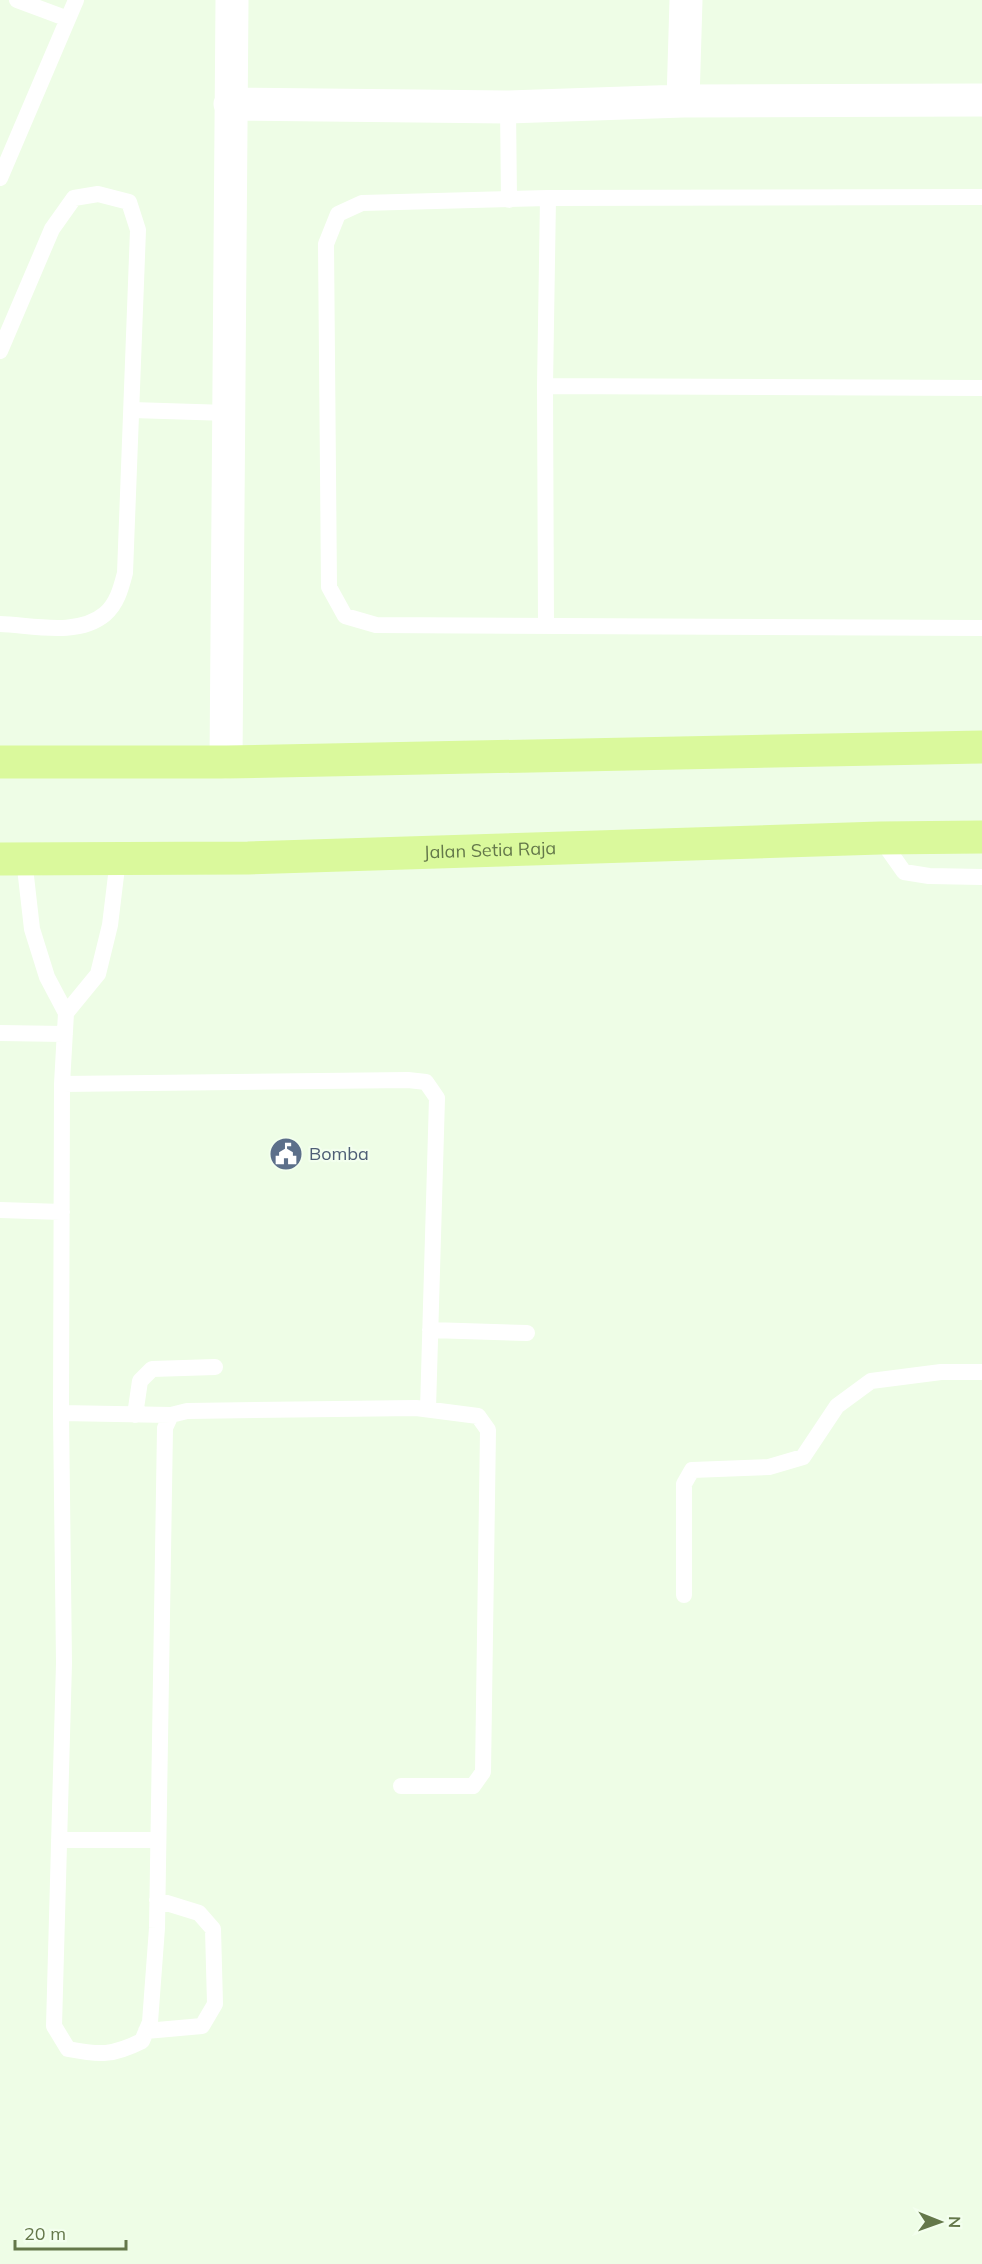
<svg xmlns="http://www.w3.org/2000/svg" width="982" height="2264" font-family="Mulish,sans-serif">
<rect width="100%" height="100%" fill="#eefde6"/>
<g fill="none" stroke-linecap="round" stroke-linejoin="round">
<path stroke="#fff" stroke-width="16" d="M17,0L68,19
M508,107L509,200
M0,178L76,0
M982,197L548,198L362,203L338,214L326,244L329,587L345,616L376,625L982,628
M0,351L52,229L74,198L98,194L129,202L138,230L125,573C121,588 117,604 105,614C78,637 31,625 0,624
M545,386L982,388
M132,410L228,413
M546,626L545,386L548,198
M880,838L904,872L929,876L982,877
M24,859L32,929L47,977L66,1013L62,1084L61,1413L64,1663L54,2026L68,2049C100,2055 112,2056 142,2041L150,2022L157,1928L165,1428L171,1415L187,1411L416,1408L478,1416L488,1430L483,1772L473,1786H401
M66,1013L98,974L110,925L118,859
M0,1033L65,1034
M62,1084L408,1080L426,1082L437,1098L428,1409
M0,1210L62,1212
M430,1330L527,1333
M61,1413L171,1415
M135,1415L140,1381L152,1369L215,1367
M684,1595V1484L692,1470L769,1467L803,1457L837,1406L871,1381L941,1372H982
M59,1840H158
M146,2031L202,2026L215,2004L213,1929L199,1913L157,1900"/>
<path stroke="#fff" stroke-width="33" d="M683,101L686,0
M230,104L508,107L683,101L982,100
M226,762L232,0"/>
<g stroke="#daf99c" stroke-width="33">
<path d="M0,762H226L982,747"/>
<path id="s1" d="M0,859L248,858L880,838L982,837"/>
</g>
</g>
<defs>
<g id="civic-disc" transform="scale(1.725)"><circle r="9.5" fill="#5c6f8a" stroke="#f3ffee"/><path d="M-.6-6.5H3V-4.5H.6V-3L4-1V1h2V6H-6V1h2V-1L-.6-3ZM-1.2 2.5V6h2.4V2.5Z" fill="#fff"/></g>
</defs>
<g fill-rule="evenodd">
<use href="#civic-disc" x="286" y="1154"/>
</g>
<g text-anchor="middle" stroke-width="4.5" stroke-linejoin="round" paint-order="stroke">
<g font-size="18" fill="#64784a" stroke="#f3ffee">
<text dy="6" stroke="none"><textPath href="#s1" startOffset="490">Jalan Setia Raja</textPath></text>
</g>
<g font-size="18" fill="#4e5e75" stroke="#f3ffee" text-anchor="start">
<text x="309" y="1160">Bomba</text>
</g>
</g>
<g transform="translate(940 2222) rotate(91)" stroke="#f3ffee" stroke-width="4.5" paint-order="stroke">
<path d="M0-4.5L10 22L0 15L-10 22Z" fill="#64784a"/>
<text y="-9" font-size="16" font-weight="bold" text-anchor="middle" fill="#64784a">N</text>
</g>
<path d="M15 2240v9h111v-9" fill="none" stroke="#64784a" stroke-width="3"/>
<text x="24" y="2240" font-size="18" fill="#64784a" stroke="#f3ffee" stroke-width="4.5" paint-order="stroke">20 m</text>
</svg>
